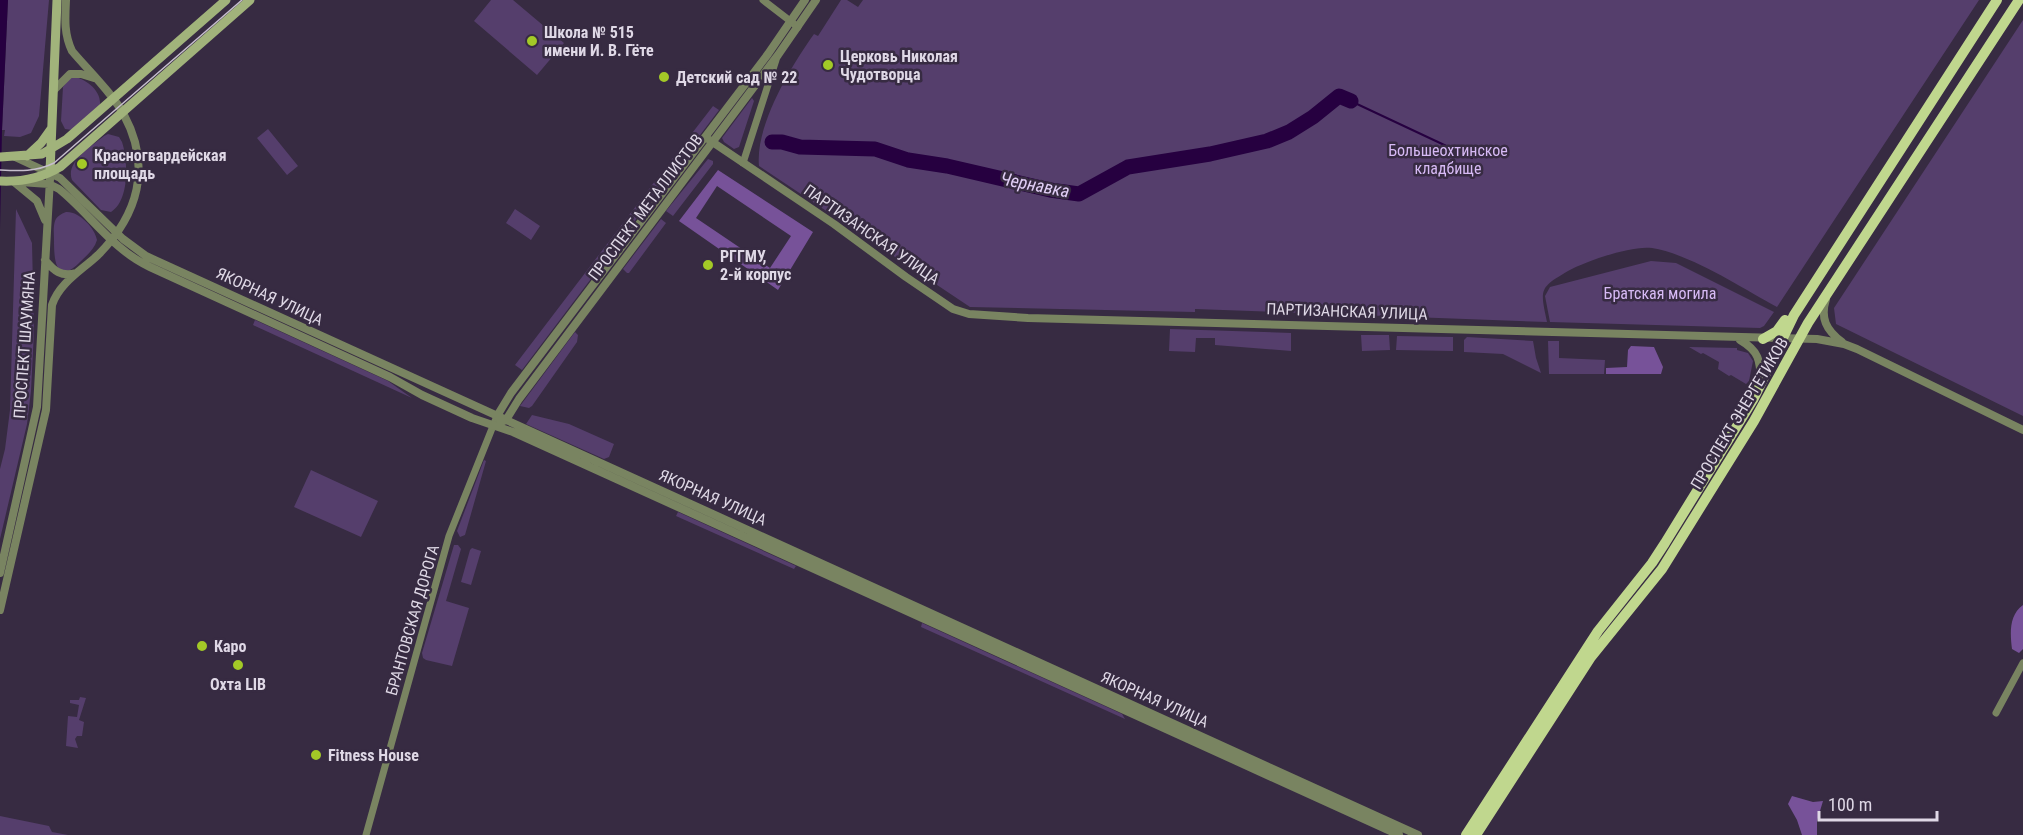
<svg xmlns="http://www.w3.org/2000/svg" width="2023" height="835" font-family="'Roboto Condensed',sans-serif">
<rect width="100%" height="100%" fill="#372b42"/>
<path fill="#553e6c" d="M8,0H49L39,116L31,133L20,137L4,136L5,130H2Z
M491,0H513L564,43L537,75L474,21Z
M841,0H847L858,7L863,0H1979L1777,307C1742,288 1690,254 1652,248C1632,245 1586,261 1568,271C1539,288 1540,289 1547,322L1195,309V312L970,307L759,166C755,126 791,66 814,34L818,36Z
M2023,20V416L1836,324L1834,308Z
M71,76C85,78 102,90 100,106L72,130L65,129L61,121L63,87Z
M752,98L754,101L739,147L734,149L724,142L722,138Z
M713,106L719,110L675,168L669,163Z
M268,129L298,166L287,175L257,138Z
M108,134L119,137L122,142C128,160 130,200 111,212L101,210L72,180C65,162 92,146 104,136Z
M708,159L713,161V164L673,216L666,211Z
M665,168L671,173L522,370L515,365Z
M16,209L32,243L34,331L31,391L27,424L0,539V469L5,449L10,410Z
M515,209L540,226L531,240L506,223Z
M66,212C79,211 95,228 97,240C94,250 86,256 79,263C55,286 54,258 54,240C54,234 53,227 55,221C57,216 61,214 66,212Z
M661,219L666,223L629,273H627L623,269Z
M1651,261L1676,263L1774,312L1764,326L1760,328L1550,322L1545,296L1550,287Z
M255,320L388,381L412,398L253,325Z
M1170,329L1291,333V351L1215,345V338H1196L1195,352L1169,351Z
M575,332L578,335L577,342L532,406L529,408L520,406Z
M1361,335H1389L1390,350L1362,351Z
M1397,336L1453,337V351L1396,350Z
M1467,337L1533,341L1536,358L1541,373L1503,354L1464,352V340Z
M1548,341H1559V358L1605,360L1604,374H1549Z
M1689,347L1737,348V350L1748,353L1753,361L1749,381L1746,384L1731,375L1729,376L1718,369L1719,362L1703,353L1701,354Z
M532,415L569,424L614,444L609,457L604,459L526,424Z
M484,460L486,461L465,535L460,537L457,531Z
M311,470L378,501L361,537L294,507Z
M678,512L796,566L794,569L676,516Z
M454,545H458L461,549L446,601L469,608L452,666L426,660L423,658L422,653Z
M472,548L481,551L471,585L461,582L470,550Z
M922,623L1122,714L1125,719L921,627Z
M80,697L86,698L79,720L84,722L82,736H77L75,739L78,748L66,746L68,716L77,717L79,705L70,703V700H79Z
M0,816L49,826L52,832L68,835H0Z"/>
<path fill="#775299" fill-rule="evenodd" d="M718,170L813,232L778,290L679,221ZM717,186L791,236L770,268L696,218Z
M1631,346L1654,347L1663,367L1661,374H1606V368L1627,367L1628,350Z
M2023,605V649L2019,653L2012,649C2010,633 2009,615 2023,605Z
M1792,796L1813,802L1823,801L1817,821V835H1802L1797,820L1788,804Z"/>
<path fill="#260040" d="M0,0H8L2,130L0,229Z"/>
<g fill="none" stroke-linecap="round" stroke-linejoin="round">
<path stroke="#260040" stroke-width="2" d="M1357,104L1472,158"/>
<path stroke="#260040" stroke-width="15" d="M772,142H782L800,147L875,149L908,160L947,166L1050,190L1079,194L1128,167L1210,154L1267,141L1289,132L1313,117L1339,96L1351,101"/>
<path stroke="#798461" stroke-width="7" d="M763,0L798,27
M743,163L776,60
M1996,713L2023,663
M366,835L449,536L497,416"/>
<path stroke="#798461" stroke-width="8" d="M54,90L70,74H81L94,78
M705,137L834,224L906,277L953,309L969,314L1028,318L1817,339L1844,344L1857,349L2023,430
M15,157L60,178L123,239L146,256L1418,835
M14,182L37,201L45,220
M20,182L49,184L59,189C90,214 113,250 150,267L390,377L422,395L472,418L513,432L1399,835
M45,260C54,271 61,277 76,273
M1826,299C1820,318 1826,330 1842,342
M1740,340C1759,351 1760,360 1761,381
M497,416L511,393L768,54L805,0
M501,422L506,420L519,399L778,55L816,0
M0,573L37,407L50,179
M0,610L46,410L52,305C59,283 82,270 98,255C138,215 152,167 124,115C113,94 88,70 72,51C64,34 65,19 66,0"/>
<path stroke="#a1b37b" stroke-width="9" d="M27,156L41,143L51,129
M0,157L42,154L67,139L226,0
M50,172L57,0
M0,181C21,182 42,178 60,167L250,0"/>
<path stroke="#c0d78e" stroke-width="10" d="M1763,339L1777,331L1785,320
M1466,835L1598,631L1652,563L1665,543L1753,400L1794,315L1997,0
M1476,835L1591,657L1662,569L1754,421L1808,323L2019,0"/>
<path stroke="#c6becd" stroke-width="1.5" d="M0,170C19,171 36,172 54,163L242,0"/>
</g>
<g fill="#a3c927" stroke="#372b42" stroke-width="2">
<circle cx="532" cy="41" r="6"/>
<circle cx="828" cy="65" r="6"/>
<circle cx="664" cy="77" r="6"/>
<circle cx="82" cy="164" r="6"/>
<circle cx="708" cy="265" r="6"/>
<circle cx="202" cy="646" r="6"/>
<circle cx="238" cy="665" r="6"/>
<circle cx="316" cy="755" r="6"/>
</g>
<g text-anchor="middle" stroke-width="5" stroke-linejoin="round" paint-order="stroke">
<g font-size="16" font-weight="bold" fill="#dfd8e6" stroke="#372b42" text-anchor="start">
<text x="544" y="38">Школа № 515<tspan x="544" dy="18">имени И. В. Гёте</tspan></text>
<text x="840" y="62">Церковь Николая<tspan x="840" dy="18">Чудотворца</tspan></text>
<text x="676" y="83">Детский сад № 22</text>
<text x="94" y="161">Красногвардейская<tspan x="94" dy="18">площадь</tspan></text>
<text x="720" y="262">РГГМУ,<tspan x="720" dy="18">2-й корпус</tspan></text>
<text x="214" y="652">Каро</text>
<text x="238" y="690" text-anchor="middle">Охта LIB</text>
<text x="328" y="761">Fitness House</text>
</g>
<g font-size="16" fill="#d7baf5" stroke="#372b42">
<text x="1448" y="156">Большеохтинское<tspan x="1448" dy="18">кладбище</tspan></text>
<text x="1660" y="299">Братская могила</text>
</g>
<g font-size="16" fill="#dfd8e6" stroke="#372b42">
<text transform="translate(645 207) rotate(-53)" y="6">ПРОСПЕКТ МЕТАЛЛИСТОВ</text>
<text transform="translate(872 234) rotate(35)" y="6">ПАРТИЗАНСКАЯ УЛИЦА</text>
<text transform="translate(270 296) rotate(25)" y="6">ЯКОРНАЯ УЛИЦА</text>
<text transform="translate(1347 311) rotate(2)" y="6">ПАРТИЗАНСКАЯ УЛИЦА</text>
<text transform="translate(24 345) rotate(-86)" y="6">ПРОСПЕКТ ШАУМЯНА</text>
<text transform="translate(1739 413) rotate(-59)" y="6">ПРОСПЕКТ ЭНЕРГЕТИКОВ</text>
<text transform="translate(713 497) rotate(24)" y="6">ЯКОРНАЯ УЛИЦА</text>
<text transform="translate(412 620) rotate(-74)" y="6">БРАНТОВСКАЯ ДОРОГА</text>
<text transform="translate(1155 699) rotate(24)" y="6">ЯКОРНАЯ УЛИЦА</text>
</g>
<g font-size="18" font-style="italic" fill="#e2cff7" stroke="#372b42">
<text transform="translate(1035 185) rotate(11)" y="6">Чернавка</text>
</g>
</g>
<path d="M1819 811v9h118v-9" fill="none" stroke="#dfd8e6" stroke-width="3"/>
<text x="1828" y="811" font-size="18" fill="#dfd8e6" stroke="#372b42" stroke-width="4.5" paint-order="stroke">100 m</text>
</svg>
